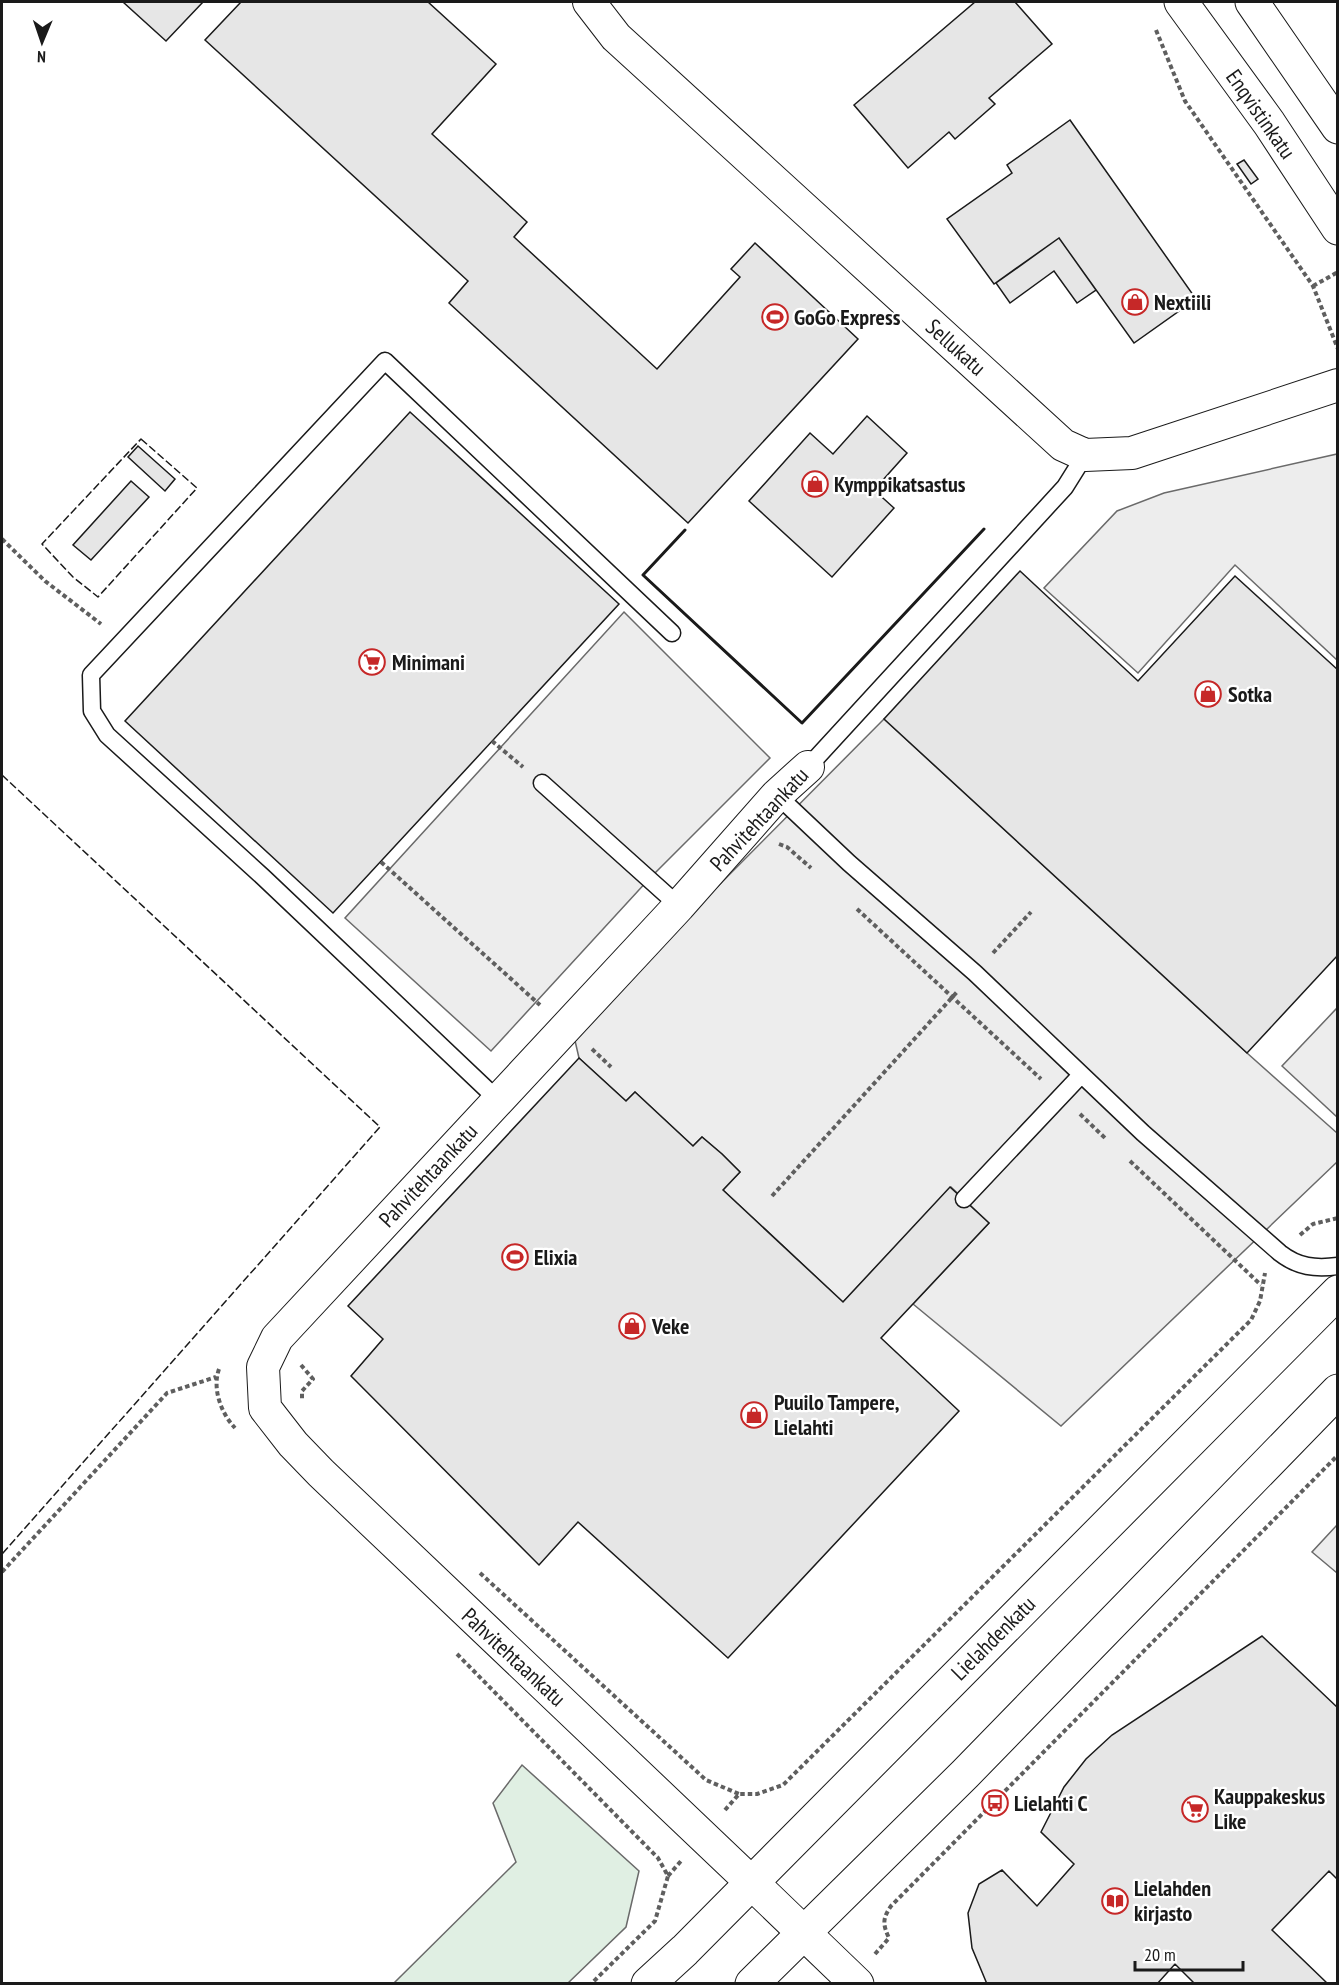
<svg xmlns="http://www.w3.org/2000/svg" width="1339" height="1985" font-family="'PT Sans Narrow',sans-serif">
<rect width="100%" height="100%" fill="#fff"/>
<path fill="#e0efe3" stroke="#6a6a6a" stroke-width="1.5" d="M522,1765L639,1871L626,1927L568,1983H394L516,1862L493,1803Z"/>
<path fill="#ededed" stroke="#6a6a6a" stroke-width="1.5" d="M1337,454V660L1235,565L1138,673L1044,588L1117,511L1164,493Z
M624,612L770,758L649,879L491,1051L345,918Z
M884,719L1247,1053L1337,1133V1162L1061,1426L913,1304L989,1223L951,1187L843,1302L723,1190L740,1172L722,1154L702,1137L693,1146L635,1092L626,1101L579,1058L573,1032Z
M1337,1008V1117L1282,1066Z
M1337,1525V1524V1573L1312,1552Z"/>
<path fill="#e6e6e6" stroke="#1a1a1a" stroke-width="1.5" d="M123,2H203L166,41Z
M241,2H428L496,64L432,134L527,222L514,237L657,369L740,277L731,269L755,243L858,339L688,523L449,303L468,281L205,40Z
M975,2H1015L1052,44L989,98L995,104L955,139L949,132L908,168L854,105Z
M1070,120L1196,299L1134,343L1059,238L994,284L947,219L1012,173L1007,165Z
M1244,160L1258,179L1251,184L1237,164Z
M1059,238L1096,290L1077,303L1054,271L1010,303L996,283Z
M410,412L619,604L333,913L125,721Z
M867,416L907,453L874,490L894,508L832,577L749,501L810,433L833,454Z
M138,446L175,479L165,491L128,457Z
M131,481L149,497L91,560L73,545Z
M1020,571L1138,681L1235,576L1338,670V955L1247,1053L884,719Z
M579,1058L626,1101L635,1092L693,1146L702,1137L722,1154L740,1172L723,1190L843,1302L950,1187L989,1223L881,1338L959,1411L728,1658L578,1522L539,1565L351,1376L383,1339L348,1306Z
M1262,1636L1338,1708V1880L1329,1871L1272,1930L1328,1984H1195L1175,1964L1157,1984H987L972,1948L968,1913L979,1884L1002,1870L1037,1906L1074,1864L1041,1832L1064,1787L1086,1759L1112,1735Z"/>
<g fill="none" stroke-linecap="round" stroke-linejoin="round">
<g stroke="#1a1a1a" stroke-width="19">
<path id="lane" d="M808,767L1065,487L1085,455
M542,783L679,906
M777,795L849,863L975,973L1143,1133L1280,1253C1298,1267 1315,1269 1338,1266
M498,1100L263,877L107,735L92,711L91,675L385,361L672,633
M964,1199L1081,1075"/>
</g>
<g stroke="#1a1a1a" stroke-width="34">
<path id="street" d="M589,2L616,37L1063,445L1085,455L1132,453L1338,385
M752,1883L321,1473L293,1444L265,1408L263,1367L277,1338L679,906L777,795L808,767"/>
</g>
<g stroke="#1a1a1a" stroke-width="35">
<path id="secondary" d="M1181,2L1269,123L1338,228
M1252,2L1338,127
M752,1883L857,1984"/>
</g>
<g stroke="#1a1a1a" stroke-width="35">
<path id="primary" d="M648,1984L685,1950L1338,1292
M752,1984L965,1774L1338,1391"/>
</g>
<path stroke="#5f5f5f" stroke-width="4" stroke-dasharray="4.5 3" stroke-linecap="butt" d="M1156,30L1185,101L1313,286L1338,349
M1313,286L1338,272
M2,539L45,581L101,624
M492,741L523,767
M779,844L787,847L811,868
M381,862L540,1005
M857,909L1041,1079
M993,953L1031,912
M592,1049L611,1067
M1080,1114L1105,1138
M1130,1161L1261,1285
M772,1196L957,992
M1300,1235L1313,1224L1338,1218
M301,1365L313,1379L302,1391V1400
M219,1369C212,1389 221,1413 235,1428
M2,1572L167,1393L216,1377
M480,1573L706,1780L739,1794
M457,1654L658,1858L668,1876L655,1921L591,1984
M725,1810L739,1794H757L783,1785L1251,1320L1260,1301L1265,1273
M668,1876L681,1861
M875,1954L889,1938C883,1925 882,1919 891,1906L1338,1455"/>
<use href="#lane" stroke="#fff" stroke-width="16"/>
<use href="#street" stroke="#fff" stroke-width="32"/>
<use href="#secondary" stroke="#fff" stroke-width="33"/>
<use href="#primary" stroke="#fff" stroke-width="33"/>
<path stroke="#1a1a1a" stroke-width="1.5" stroke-dasharray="8 3" stroke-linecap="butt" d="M141,439L197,488L98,597L73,577L42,544Z
M2,775L380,1127L2,1554"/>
<path stroke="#1a1a1a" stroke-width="3" d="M685,530L643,575L802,723L984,529"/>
</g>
<defs>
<g id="shop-ring" transform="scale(1.35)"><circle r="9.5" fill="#fff" stroke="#c62828" stroke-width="1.5"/><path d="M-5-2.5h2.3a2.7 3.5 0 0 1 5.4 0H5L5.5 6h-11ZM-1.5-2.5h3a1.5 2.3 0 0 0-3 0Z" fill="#c62828"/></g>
<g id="stadium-ring" transform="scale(1.35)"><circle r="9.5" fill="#fff" stroke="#c62828" stroke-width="1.5"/><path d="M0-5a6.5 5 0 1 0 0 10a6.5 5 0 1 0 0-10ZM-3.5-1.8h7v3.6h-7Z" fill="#c62828"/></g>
<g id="supermarket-ring" transform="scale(1.35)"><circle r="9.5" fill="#fff" stroke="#c62828" stroke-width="1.5"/><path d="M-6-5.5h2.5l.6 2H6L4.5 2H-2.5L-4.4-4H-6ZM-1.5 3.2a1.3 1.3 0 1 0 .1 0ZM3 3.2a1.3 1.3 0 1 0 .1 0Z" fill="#c62828"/></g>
<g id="bus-ring" transform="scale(1.35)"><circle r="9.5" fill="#fff" stroke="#c62828" stroke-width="1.5"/><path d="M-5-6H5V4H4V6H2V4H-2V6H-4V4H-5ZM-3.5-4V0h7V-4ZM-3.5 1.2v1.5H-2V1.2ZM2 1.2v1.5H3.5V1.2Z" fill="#c62828"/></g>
<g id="library-ring" transform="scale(1.35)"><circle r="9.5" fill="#fff" stroke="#c62828" stroke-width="1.5"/><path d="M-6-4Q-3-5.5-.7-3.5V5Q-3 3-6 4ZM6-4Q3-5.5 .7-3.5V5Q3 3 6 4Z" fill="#c62828"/></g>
</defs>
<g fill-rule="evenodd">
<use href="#shop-ring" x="1135" y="302"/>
<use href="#stadium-ring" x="775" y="317"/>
<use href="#shop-ring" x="815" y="484"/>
<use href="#supermarket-ring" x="372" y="662"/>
<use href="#shop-ring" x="1208" y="694"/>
<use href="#stadium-ring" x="515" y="1257"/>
<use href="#shop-ring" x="632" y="1326"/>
<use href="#shop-ring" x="754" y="1415"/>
<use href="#bus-ring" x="995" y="1803"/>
<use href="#supermarket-ring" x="1195" y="1809"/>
<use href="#library-ring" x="1115" y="1901"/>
</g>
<g text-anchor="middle" stroke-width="4.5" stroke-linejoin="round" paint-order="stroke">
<g font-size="22" fill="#1a1a1a" stroke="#fff">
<text transform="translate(1261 114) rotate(55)" y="8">Enqvistinkatu</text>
<text transform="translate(956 347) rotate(42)" y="8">Sellukatu</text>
<text transform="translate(759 819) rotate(-47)" y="8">Pahvitehtaankatu</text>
<text transform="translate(428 1175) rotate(-47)" y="8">Pahvitehtaankatu</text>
<text transform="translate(993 1638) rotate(-45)" y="8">Lielahdenkatu</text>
<text transform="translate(514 1657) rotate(43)" y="8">Pahvitehtaankatu</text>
</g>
<g font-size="22" font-weight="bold" fill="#1a1a1a" stroke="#fff" text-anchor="start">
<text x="1154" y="310">Nextiili</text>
<text x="794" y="325">GoGo Express</text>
<text x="834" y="492">Kymppikatsastus</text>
<text x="392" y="670">Minimani</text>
<text x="1228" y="702">Sotka</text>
<text x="534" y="1265">Elixia</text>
<text x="652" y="1334">Veke</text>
<text x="774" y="1410">Puuilo Tampere,<tspan x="774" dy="25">Lielahti</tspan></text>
<text x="1214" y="1804">Kauppakeskus<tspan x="1214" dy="25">Like</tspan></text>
<text x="1014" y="1811">Lielahti C</text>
<text x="1134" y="1896">Lielahden<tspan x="1134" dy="25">kirjasto</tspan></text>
</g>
</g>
<rect width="1339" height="1985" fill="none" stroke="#1a1a1a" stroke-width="6"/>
<g transform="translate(42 42) rotate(182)" stroke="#ffffff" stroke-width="4.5" paint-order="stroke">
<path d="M0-4.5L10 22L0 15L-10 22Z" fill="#1a1a1a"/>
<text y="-9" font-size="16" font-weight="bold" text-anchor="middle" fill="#1a1a1a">N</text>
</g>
<path d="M1135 1961v9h108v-9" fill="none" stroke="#1a1a1a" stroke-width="3"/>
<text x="1144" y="1961" font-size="18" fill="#1a1a1a" stroke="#ffffff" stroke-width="4.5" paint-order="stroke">20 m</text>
</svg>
